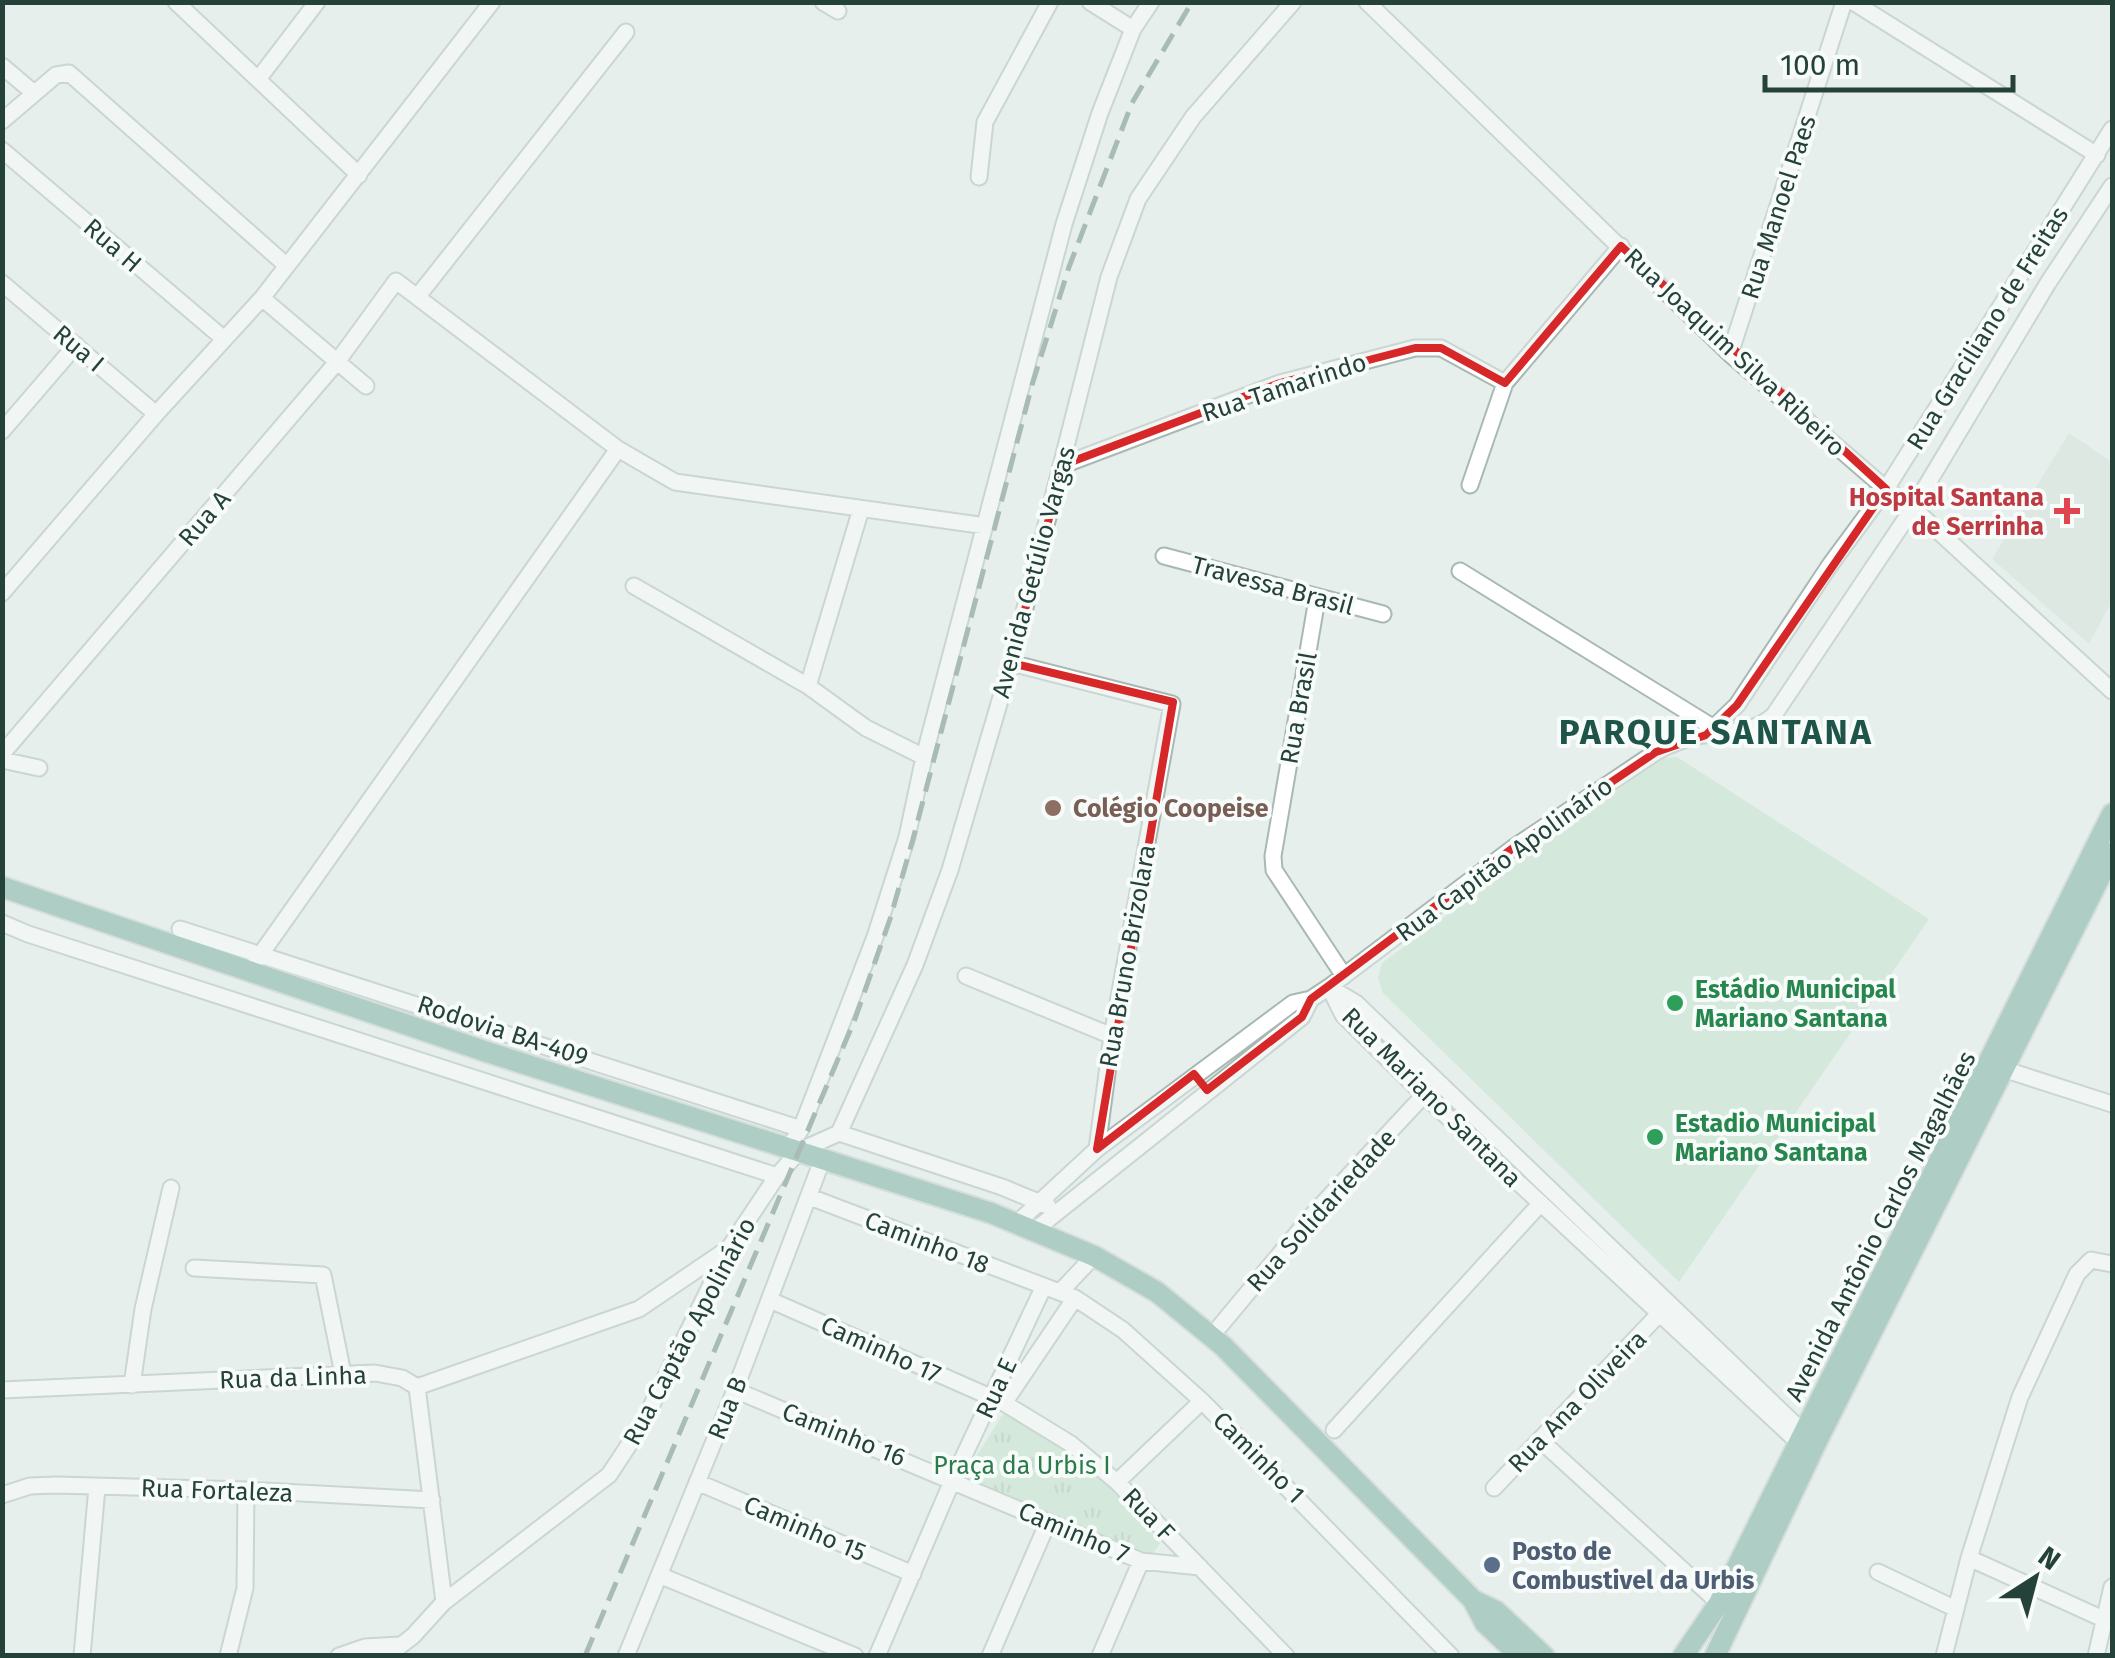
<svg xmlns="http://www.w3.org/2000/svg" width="2115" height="1658" font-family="'Fira Sans',sans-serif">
<defs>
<pattern id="park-tufts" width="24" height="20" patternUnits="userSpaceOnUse" patternTransform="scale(2.5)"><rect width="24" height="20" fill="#bfe0c8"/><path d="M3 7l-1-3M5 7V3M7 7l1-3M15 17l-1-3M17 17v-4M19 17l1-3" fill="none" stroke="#a4c1ad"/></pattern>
</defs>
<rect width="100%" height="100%" fill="#e6efeb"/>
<path fill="#d4dfda" d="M2069,433L2112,462V601L2089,644L1992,559Z"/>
<path fill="url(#park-tufts)" d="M1006,1409L1037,1428L1107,1483L1160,1543L1148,1561L962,1479Z"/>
<path fill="#bfe0c8" d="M1677,757L1929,919L1679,1282L1383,993L1378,978L1382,963L1660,759Z"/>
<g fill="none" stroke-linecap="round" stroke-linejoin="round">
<g stroke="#a8b8b2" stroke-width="19">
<path id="minor" d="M176,2L359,175
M823,2L838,11
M1090,2L1133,29
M1367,2L1730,354L1886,489L1913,508L2112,691
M1853,2L2097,155
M2,66L34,93
M259,78L317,2
M2,121L56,75L69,73L287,266
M2,150L224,339
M979,177L985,122L1050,2
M2,283L156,414
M418,296L626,32
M262,298L366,386
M1730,354L1844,2
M2,431L76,345
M1063,465L1280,383L1415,348H1441L1505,383L1621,246
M1470,485L1505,383
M861,509L808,686L866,728L924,757
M1164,556L1383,614
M1460,571L1722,733
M634,586L808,686
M2,593L156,414L262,298L492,2
M1317,599L1273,856L1274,870L1344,976
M1011,663L1172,704L1112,1036L1097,1149
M1706,735L1737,705L1830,565L1886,489L2112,129
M2,754L337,362L396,281L618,449L675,482L986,526
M2,760L39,768
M2,923L28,934L777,1176
M180,929L801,1129
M256,961L618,449
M966,976L1112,1036
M1329,987L1343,1015L1424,1095L1799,1443
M1332,989L1356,1003L1804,1433
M1997,1067L2112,1104
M839,1133L1002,1187L1048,1206
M789,1147L801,1129L875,937L907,837L924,757L1064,224L1100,113L1133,29L1151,2
M810,1197L1075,1298L1123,1330L1202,1401L1451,1656
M1017,1223L1097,1149L1293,1003L1311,999L1329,987L1513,848L1656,752C1671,744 1687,738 1703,735C1728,731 1754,734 1774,715L1913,508L2048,283L2112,186
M1035,1230L1302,1017L1311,999
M194,1268L323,1275L343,1374
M1060,1292L1094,1256
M770,1300L1004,1403L1071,1444L1117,1482L1286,1656
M1220,1326L1314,1213L1424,1095
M132,1385L143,1309L171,1188
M417,1387L444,1602
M2,1390L375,1373L402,1378L417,1387L639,1309L726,1250
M735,1390L1141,1561L1200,1567
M1004,1403L1075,1298
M1334,1430L1541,1203
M1540,1440L1719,1603
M697,1482L913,1574
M1117,1482L1202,1401
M1494,1488L1659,1314
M2,1495L30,1486L56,1485L246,1490L432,1500
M1969,1558L2112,1623
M1878,1572L1956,1609
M659,1575L855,1656
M82,1656L97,1487
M228,1656L245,1588L246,1490
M339,1656L365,1647L400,1645
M387,1656L413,1636L444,1602L609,1475L642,1425L729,1248L777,1176L799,1151L839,1133L915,965L950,870L1011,663L1109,277L1138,199L1193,117L1293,2
M626,1656L735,1390L823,1158
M877,1656L953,1479L1044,1286
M990,1656L1048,1522
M1100,1656L1141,1561
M1944,1656L1969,1558L2020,1397L2077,1274L2091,1260L2112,1264
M2096,1656L2112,1587"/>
</g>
<g stroke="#c2cac8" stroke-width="24">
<path id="major" d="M2,887L487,1052L991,1213L1094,1256L1157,1292L1223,1346L1473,1600L1485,1623L1520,1656
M1473,1600L1496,1611L1544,1656
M1683,1656L1719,1603L2112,814
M1715,1656L1817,1441L2112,853"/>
</g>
<use href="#minor" stroke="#fff" stroke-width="15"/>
<use href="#major" stroke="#6aa596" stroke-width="20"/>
<path stroke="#5f7d75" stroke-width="5" stroke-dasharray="20 10" stroke-linecap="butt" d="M585,1656L855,1019L890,919L913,839L1032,385L1069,267L1132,103L1192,2"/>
</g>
<path d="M0 0H2115V1658H0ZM1621,246L1886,489L1737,705L1706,735L1656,752L1513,848L1311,999L1302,1017L1207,1090L1194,1074L1097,1149L1173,702L1011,663L1063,465L1280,383L1415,348H1441L1505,383Z" fill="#e6efeb" fill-opacity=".55" fill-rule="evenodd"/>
<path fill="none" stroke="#d62828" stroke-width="8" stroke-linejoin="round" d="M1621,246L1886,489L1737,705L1706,735L1656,752L1513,848L1311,999L1302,1017L1207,1090L1194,1074L1097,1149L1173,702L1011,663L1063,465L1280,383L1415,348H1441L1505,383Z"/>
<path fill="#e0444e" stroke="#f7fbf9" stroke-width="4" d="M2062 496h10v10h10v10h-10v10h-10v-10h-10v-10h10z"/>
<circle fill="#8d6e63" stroke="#f7fbf9" stroke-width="4" cx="1053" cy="808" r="10"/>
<g fill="#2e9e5b" stroke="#f7fbf9" stroke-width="4">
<circle cx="1675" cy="1003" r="10"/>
<circle cx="1655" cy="1137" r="10"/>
</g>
<circle fill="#5c6f8a" stroke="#f7fbf9" stroke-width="4" cx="1492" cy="1565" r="10"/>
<g text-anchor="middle" stroke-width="8" stroke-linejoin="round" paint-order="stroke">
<g font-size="25" fill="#24423a" stroke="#f7fbf9">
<text transform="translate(1778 207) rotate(-72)" y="9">Rua Manoel Paes</text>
<text transform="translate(113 245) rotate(41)" y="9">Rua H</text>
<text transform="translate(1987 328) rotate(-58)" y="9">Rua Graciliano de Freitas</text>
<text transform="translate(79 348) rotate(40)" y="9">Rua I</text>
<text transform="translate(1735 352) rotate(43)" y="9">Rua Joaquim Silva Ribeiro</text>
<text transform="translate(1284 387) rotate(-18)" y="9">Rua Tamarindo</text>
<text transform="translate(204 518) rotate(-49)" y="9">Rua A</text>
<text transform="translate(1033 572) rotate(-75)" y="9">Avenida Getúlio Vargas</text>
<text transform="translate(1273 585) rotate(15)" y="9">Travessa Brasil</text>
<text transform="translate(1298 708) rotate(-80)" y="9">Rua Brasil</text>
<text transform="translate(1504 859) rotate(-36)" y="9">Rua Capitão Apolinário</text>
<text transform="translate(1127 956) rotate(-80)" y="9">Rua Bruno Brizolara</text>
<text transform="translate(503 1030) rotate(18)" y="9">Rodovia BA-409</text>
<text transform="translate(1432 1097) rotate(45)" y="9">Rua Mariano Santana</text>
<text transform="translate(1321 1210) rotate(-48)" y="9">Rua Solidariedade</text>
<text transform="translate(1880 1226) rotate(-63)" y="9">Avenida Antônio Carlos Magalhães</text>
<text transform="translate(927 1242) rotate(21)" y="9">Caminho 18</text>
<text transform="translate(689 1331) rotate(-62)" y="9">Rua Captão Apolinário</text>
<text transform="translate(881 1349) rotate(24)" y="9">Caminho 17</text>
<text transform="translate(293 1377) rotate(-2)" y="9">Rua da Linha</text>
<text transform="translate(996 1388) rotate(-65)" y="9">Rua E</text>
<text transform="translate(1577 1401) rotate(-46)" y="9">Rua Ana Oliveira</text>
<text transform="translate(727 1408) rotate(-68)" y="9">Rua B</text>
<text transform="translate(844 1434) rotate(22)" y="9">Caminho 16</text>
<text transform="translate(1259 1457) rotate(45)" y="9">Caminho 1</text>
<text transform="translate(217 1490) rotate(2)" y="9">Rua Fortaleza</text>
<text transform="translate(1149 1514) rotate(46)" y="9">Rua F</text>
<text transform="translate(805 1528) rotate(23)" y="9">Caminho 15</text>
<text transform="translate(1074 1532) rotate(23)" y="9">Caminho 7</text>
</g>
<g font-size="25" font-weight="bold" fill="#be3a42" stroke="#f7fbf9" text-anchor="end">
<text x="2044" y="506">Hospital Santana<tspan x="2044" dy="29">de Serrinha</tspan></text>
</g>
<g font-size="25" font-weight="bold" fill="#785e54" stroke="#f7fbf9" text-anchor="start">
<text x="1073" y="817">Colégio Coopeise</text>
</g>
<g font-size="25" font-weight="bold" fill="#27864d" stroke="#f7fbf9" text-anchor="start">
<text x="1695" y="998">Estádio Municipal<tspan x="1695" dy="29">Mariano Santana</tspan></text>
<text x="1675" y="1132">Estadio Municipal<tspan x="1675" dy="29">Mariano Santana</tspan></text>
</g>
<g font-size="25" fill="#2d7a4b" stroke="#f7fbf9">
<text x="1022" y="1474">Praça da Urbis I</text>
</g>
<g font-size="25" font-weight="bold" fill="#4e5e75" stroke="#f7fbf9" text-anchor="start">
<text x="1512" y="1560">Posto de<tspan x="1512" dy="29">Combustivel da Urbis</tspan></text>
</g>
<g font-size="35" font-weight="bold" letter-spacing="2.5" fill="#1f5548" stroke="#f7fbf9">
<text x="1716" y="744">PARQUE SANTANA</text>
</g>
</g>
<rect width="2115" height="1658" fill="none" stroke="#24423a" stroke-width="10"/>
<g transform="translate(2035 1578) rotate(36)" stroke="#f7fbf9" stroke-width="8" paint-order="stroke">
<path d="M0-8L18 38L0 25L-18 38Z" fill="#24423a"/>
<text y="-15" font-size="28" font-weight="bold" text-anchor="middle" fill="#24423a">N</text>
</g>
<path d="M1765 75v15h248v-15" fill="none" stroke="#24423a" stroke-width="5"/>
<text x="1780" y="75" font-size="30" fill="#24423a" stroke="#f7fbf9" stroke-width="8" paint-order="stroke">100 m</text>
</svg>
